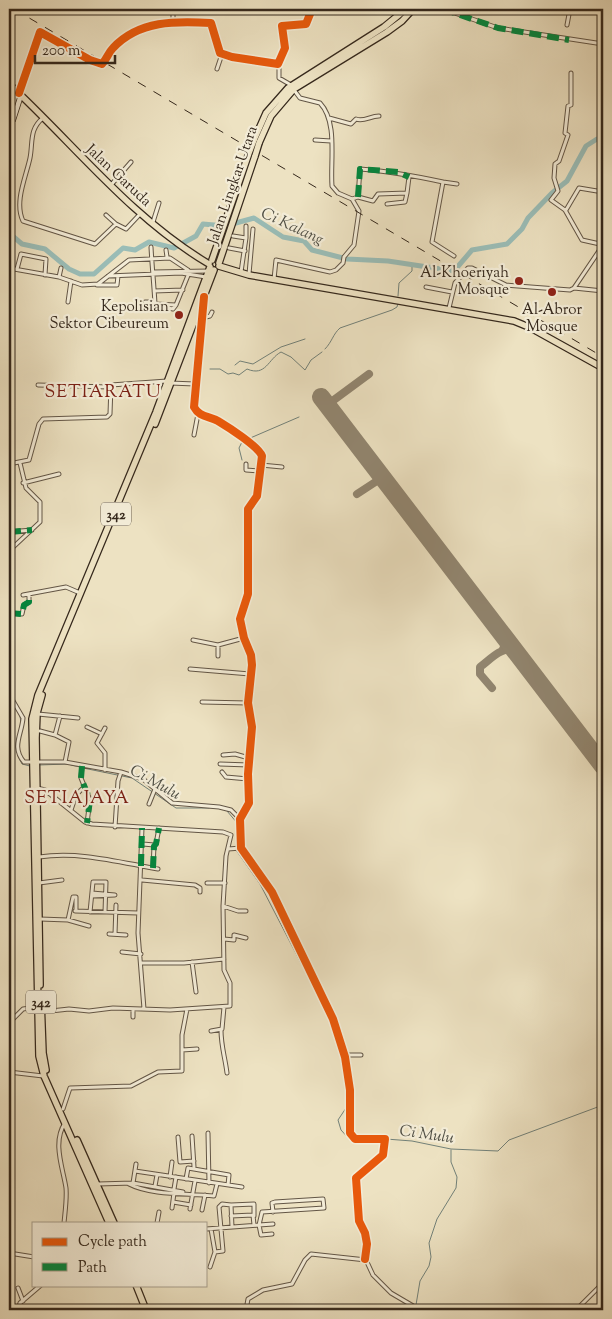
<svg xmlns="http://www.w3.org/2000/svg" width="612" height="1319" font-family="'Sorts Mill Goudy',serif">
<rect width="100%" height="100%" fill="#ede2c2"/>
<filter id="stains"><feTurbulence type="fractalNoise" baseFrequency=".004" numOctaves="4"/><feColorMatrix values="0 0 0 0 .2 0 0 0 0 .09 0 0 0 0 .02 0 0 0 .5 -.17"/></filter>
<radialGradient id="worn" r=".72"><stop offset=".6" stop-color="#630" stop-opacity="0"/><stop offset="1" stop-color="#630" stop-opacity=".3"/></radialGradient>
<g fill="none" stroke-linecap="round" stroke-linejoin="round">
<path stroke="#728179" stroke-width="1" d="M398,296L399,283L412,271V266
M325,349C332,342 333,334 340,328L392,310L397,307L398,303
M235,365L240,361L253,364L281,347L305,339
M210,369H220L228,374L233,373L239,375L247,369C266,377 268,359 281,352L291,357L305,370L311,360L322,352
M248,439L299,417
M242,460L239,448L243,440
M9,699L14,707
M20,716C24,735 8,739 22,764L30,766
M39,765L68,764
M71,765L80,767
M83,768L132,778L176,808H209
M227,811L238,824L236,850L260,884L333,1025L342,1058L347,1098L346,1108L338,1120L341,1130L351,1141L370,1140
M386,1139L412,1141L451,1149L498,1151L509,1140L603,1105
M416,1305L420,1281L429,1266L431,1257L429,1243L437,1219L456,1188L457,1177L451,1162V1150"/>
<path stroke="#9abdb7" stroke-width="5" d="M9,233L22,244L45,249L69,269L80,274H94L123,248L135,250L149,242L174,248L196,236L203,224L225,226L254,218L283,237L304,241L312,250L347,259L388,261L454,271L472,250L507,244L522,229L528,218L552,193L567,181L586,146L597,139H603"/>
<path stroke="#91856f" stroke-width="8" d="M327,405L369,374
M357,494L383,477
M502,651L505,645L504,637
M492,688L480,674V667C490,660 503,644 516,652"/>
<path stroke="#91856f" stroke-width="18" d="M321,397L603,766"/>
<g stroke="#635646" stroke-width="5">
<path id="minor" d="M173,9V21
M443,9L498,28L603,44
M567,25L570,9
M279,64V78L291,85
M217,69L222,54
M571,73V105L568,106L565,133L568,135L559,161L555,164L554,178L558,191L551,200L565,210L582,240L600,244L601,246
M19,93L40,32L90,60L102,64C107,59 108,53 113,48C139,20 176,21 211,23L220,53L232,57L278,64L285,48L282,26L306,24L312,9
M43,118C29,129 33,143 30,158C26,177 14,202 23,221L95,244L116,224L126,229L141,213
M329,118L351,124L356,119C364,122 370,116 379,116
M315,140L331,141
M443,182L457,184
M111,185L131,162
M358,197L360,169C388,171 415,176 443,182L432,242L454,256
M352,199L358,197L373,201L378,194L407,193L409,177
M387,204L405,202L407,193
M566,210L579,188L603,192
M106,215L116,224
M153,222L159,203
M233,236L246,238L241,272
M246,238V226
M229,248L245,251
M166,250L167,257
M14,269L59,277L82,285L98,284L129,260L170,258L188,270L189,273L176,305L155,304C154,285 152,266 151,247
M17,269L21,254L46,259L45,275
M153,272L209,271
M249,274L253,229
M108,276L181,273L206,277
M59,277L61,268
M274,279L276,260L330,272L336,270L343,263L344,257L354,245L359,211L352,199L338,193L332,186C330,161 338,122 320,103L300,98L294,90
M97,285H117L118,276
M426,287L452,292
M574,288L603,291
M154,291L183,290
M68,302L71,281
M145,302H155
M204,302L194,407C199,417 209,416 218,421C228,427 258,446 262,456L257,496L248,509V594L240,619L244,638L251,655L252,665L248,703L252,727L248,774L249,803L240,819L241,848L272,892L333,1019L345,1057L350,1090V1133L355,1139H385L383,1155L356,1178L359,1221L365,1233L367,1244L365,1259
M163,307L173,309L176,305
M449,308L455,283L468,268H472L506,285L570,290L574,288L603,245
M202,318L210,316L212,312
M170,383L195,384
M38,385L109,387
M9,433V447
M194,435L198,414
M9,464L29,460L39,424L43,419L107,417L110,414L111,385L167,381
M246,464V470L260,471
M261,465L282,467
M23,483L59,474
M9,532L32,530
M9,551L40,522V502L26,488L20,463
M23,595L66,587L80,593
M9,613L22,614L24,605L29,602V594
M193,640L218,645L244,638
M218,656V645
M190,669L250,674
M9,694L23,718C22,734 11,747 24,762H32
M202,702L248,703
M38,714L78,718
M60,716L55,735L69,742L65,762
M87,727L102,734
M105,728L97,743L105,753V770
M40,731L55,735
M223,755L235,754L249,758
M37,762H65L121,772L143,779L172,803L219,807L231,810L240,819
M220,764L249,765
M82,766L81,778L90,800L87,823
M222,772L226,777L248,779
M37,788L45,790L85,822L92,824L223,832L231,835L226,856L223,906L224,970L230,983V1006L170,1010L113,1008L89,1011L69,1009L42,1012
M149,804L155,789
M71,810L76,795L82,789
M115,827L118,781L121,772
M142,828L138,933L144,1009
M143,844L154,845
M228,849L241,848
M39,857C79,851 118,862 158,869
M153,868L154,846L156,844L159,828
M142,880L195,885L200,888V892
M39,883L62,880
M207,883H225
M92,896L115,895L92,893
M223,906L238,911H246
M75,911L138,913
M90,912L93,882H106L105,912
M40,919L68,920L73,897H76V911
M68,920L89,926
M109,934L126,935
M115,934L116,905
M224,939L234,940V935L246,938
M122,952L141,954
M192,962L196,992
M142,963H184L224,959
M133,1010V1017
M9,1023L23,1009L37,1007
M221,1030C221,1046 225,1057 227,1073
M211,1031L222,1029L224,1007
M182,1050L197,1049
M345,1055H361
M9,1072L43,1076
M63,1109L70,1088L131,1086L158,1072L182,1071V1035L187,1009
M208,1133L209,1183
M192,1136L194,1167
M178,1137L180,1162L194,1161
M135,1171L242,1187
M170,1177L172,1162
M186,1179L188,1168L229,1175L228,1185
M133,1183L136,1164
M98,1184L133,1183L183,1192
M129,1184C152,1196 189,1193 214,1196L217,1184
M155,1186L157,1175
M174,1189L176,1177
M173,1202L191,1205
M231,1205L254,1204V1216
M172,1208L174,1193
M190,1209L195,1181
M202,1210L205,1195
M231,1216L253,1215L254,1225
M64,1223C65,1212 67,1199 66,1188C63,1168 52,1142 65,1123
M157,1223L159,1212
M206,1229L259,1225L262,1212L324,1208L323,1199L275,1202L272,1203L273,1212
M272,1234L261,1235L259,1225L273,1224
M603,1248V1256
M215,1252L223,1251L219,1207L222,1204L231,1205L232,1227
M9,1253L34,1257
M210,1267L215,1252L211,1229
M18,1288L23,1301
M18,1310L20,1303L41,1285
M246,1310L248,1299L263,1290L292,1284L305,1260L311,1254L366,1260L373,1275L391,1293L420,1310
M566,1310L579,1307L603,1283
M597,1310H603"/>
</g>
<g stroke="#35281c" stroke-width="6">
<path id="secondary" d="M9,124L13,120L21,95"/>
</g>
<g stroke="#35281c" stroke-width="8">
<path id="primary" d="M9,84C74,144 131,218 209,264
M254,140L266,113L288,88L384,27L406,9
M259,143L271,116L294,89L387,32L402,21L413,9
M212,260L249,153
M219,263L255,156
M219,266L249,275L514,321L531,328L603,368
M155,424L214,270
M40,985L36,738L37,713L42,695
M41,1000L43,1053L46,1070
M77,1140L114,1223
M109,1223L44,1076L39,1056L32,719L38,695L156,412L210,267
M136,1285L146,1310"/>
</g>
<use href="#minor" stroke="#f3ecd7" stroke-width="3"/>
<use href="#secondary" stroke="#f3ecd7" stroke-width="4.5"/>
<use href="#primary" stroke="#ede2c2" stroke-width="5.5"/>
<path stroke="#35281c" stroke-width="1" stroke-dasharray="9 9" stroke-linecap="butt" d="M14,9L603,357"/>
<g stroke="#35281c" stroke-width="8" stroke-linecap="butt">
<path id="primary-bridge" d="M249,153L254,140
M255,156L259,143"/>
</g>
<use href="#primary-bridge" stroke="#ede2c2" stroke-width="5.5"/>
<path stroke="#00873e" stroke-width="6" stroke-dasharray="12 6" stroke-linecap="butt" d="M443,9L498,28L569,40
M358,197L360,169L398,172L409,177
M9,532L32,530
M9,613L22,614L24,605L29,602V594
M82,766L81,778L90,800L87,823
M141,866L142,828
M153,868L154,846L156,844L159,828"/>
<g stroke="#f3ecd7" stroke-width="11">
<path id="cycleway" d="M19,93L40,32L90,60L102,64C107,59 108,53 113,48C139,20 176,21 211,23L220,53L232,57L278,64L285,48L282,26L306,24L312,9
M204,297L194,407C199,417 209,416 218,421C228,427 258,446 262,456L257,496L248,509V594L240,619L244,638L251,655L252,665L248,703L252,727L248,774L249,803L240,819L241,848L272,892L333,1019L345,1057L350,1090V1133L355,1139H385L383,1155L356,1178L359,1221L365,1233L367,1244L365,1259"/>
</g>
<use href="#cycleway" stroke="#e8590c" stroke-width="8"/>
</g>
<g fill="#8f2418" stroke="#f3ecd7" stroke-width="2">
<circle cx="519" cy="281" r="5"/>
<circle cx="552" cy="292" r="5"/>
<circle cx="179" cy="315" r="5"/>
</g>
<g text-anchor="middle" stroke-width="4.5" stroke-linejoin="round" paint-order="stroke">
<g fill="#f3ecd7" stroke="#6e6354" stroke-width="1">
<rect x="101" y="502.5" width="30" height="23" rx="4"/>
<rect x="26" y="990.5" width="30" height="23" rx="4"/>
</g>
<g font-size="14" font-weight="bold" fill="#35281c">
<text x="116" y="519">342</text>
<text x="41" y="1007">342</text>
</g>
<g font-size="15" fill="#35281c" stroke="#f3ecd7">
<text transform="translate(119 175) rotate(43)" y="5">Jalan Garuda</text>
<text transform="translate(232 185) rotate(-71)" y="5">Jalan Lingkar Utara</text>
</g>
<g font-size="15" fill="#35281c" stroke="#f3ecd7" text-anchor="end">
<text x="509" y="277">Al-Khoeriyah<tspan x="509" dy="17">Mosque</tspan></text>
<text x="169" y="311">Kepolisian<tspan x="169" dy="17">Sektor Cibeureum</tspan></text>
<text x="552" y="314" text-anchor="middle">Al-Abror<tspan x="552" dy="17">Mosque</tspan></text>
</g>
<g font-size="16" font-style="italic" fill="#4e4d43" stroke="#f3ecd7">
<text transform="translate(293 225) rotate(25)" y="6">Ci Kalang</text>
<text transform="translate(156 781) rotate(29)" y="6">Ci Mulu</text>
<text transform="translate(427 1133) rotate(8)" y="6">Ci Mulu</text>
</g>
<g font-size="18" letter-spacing="1" fill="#7a1f14" stroke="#f3ecd7">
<text x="103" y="397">SETIARATU</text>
<text x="77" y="803">SETIAJAYA</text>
</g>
</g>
<rect width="612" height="1319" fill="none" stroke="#ede2c2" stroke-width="30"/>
<rect x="10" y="10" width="592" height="1299" fill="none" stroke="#35281c" stroke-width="2.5"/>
<rect x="15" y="15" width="582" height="1289" fill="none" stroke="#35281c"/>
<rect x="32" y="1222" width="175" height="65" fill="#f3ecd7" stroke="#a79e8c"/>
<rect x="42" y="1238" width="25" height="8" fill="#e8590c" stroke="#a79e8c"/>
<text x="78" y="1246" font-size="15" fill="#35281c">Cycle path</text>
<rect x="42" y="1263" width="25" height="8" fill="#00873e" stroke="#a79e8c"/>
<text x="78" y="1272" font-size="15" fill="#35281c">Path</text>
<path d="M35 55v8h80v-8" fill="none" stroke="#35281c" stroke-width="2.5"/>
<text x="42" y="55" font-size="15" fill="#35281c" stroke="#f3ecd7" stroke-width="4" paint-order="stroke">200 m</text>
<rect width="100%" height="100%" filter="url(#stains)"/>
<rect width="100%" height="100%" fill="url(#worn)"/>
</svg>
